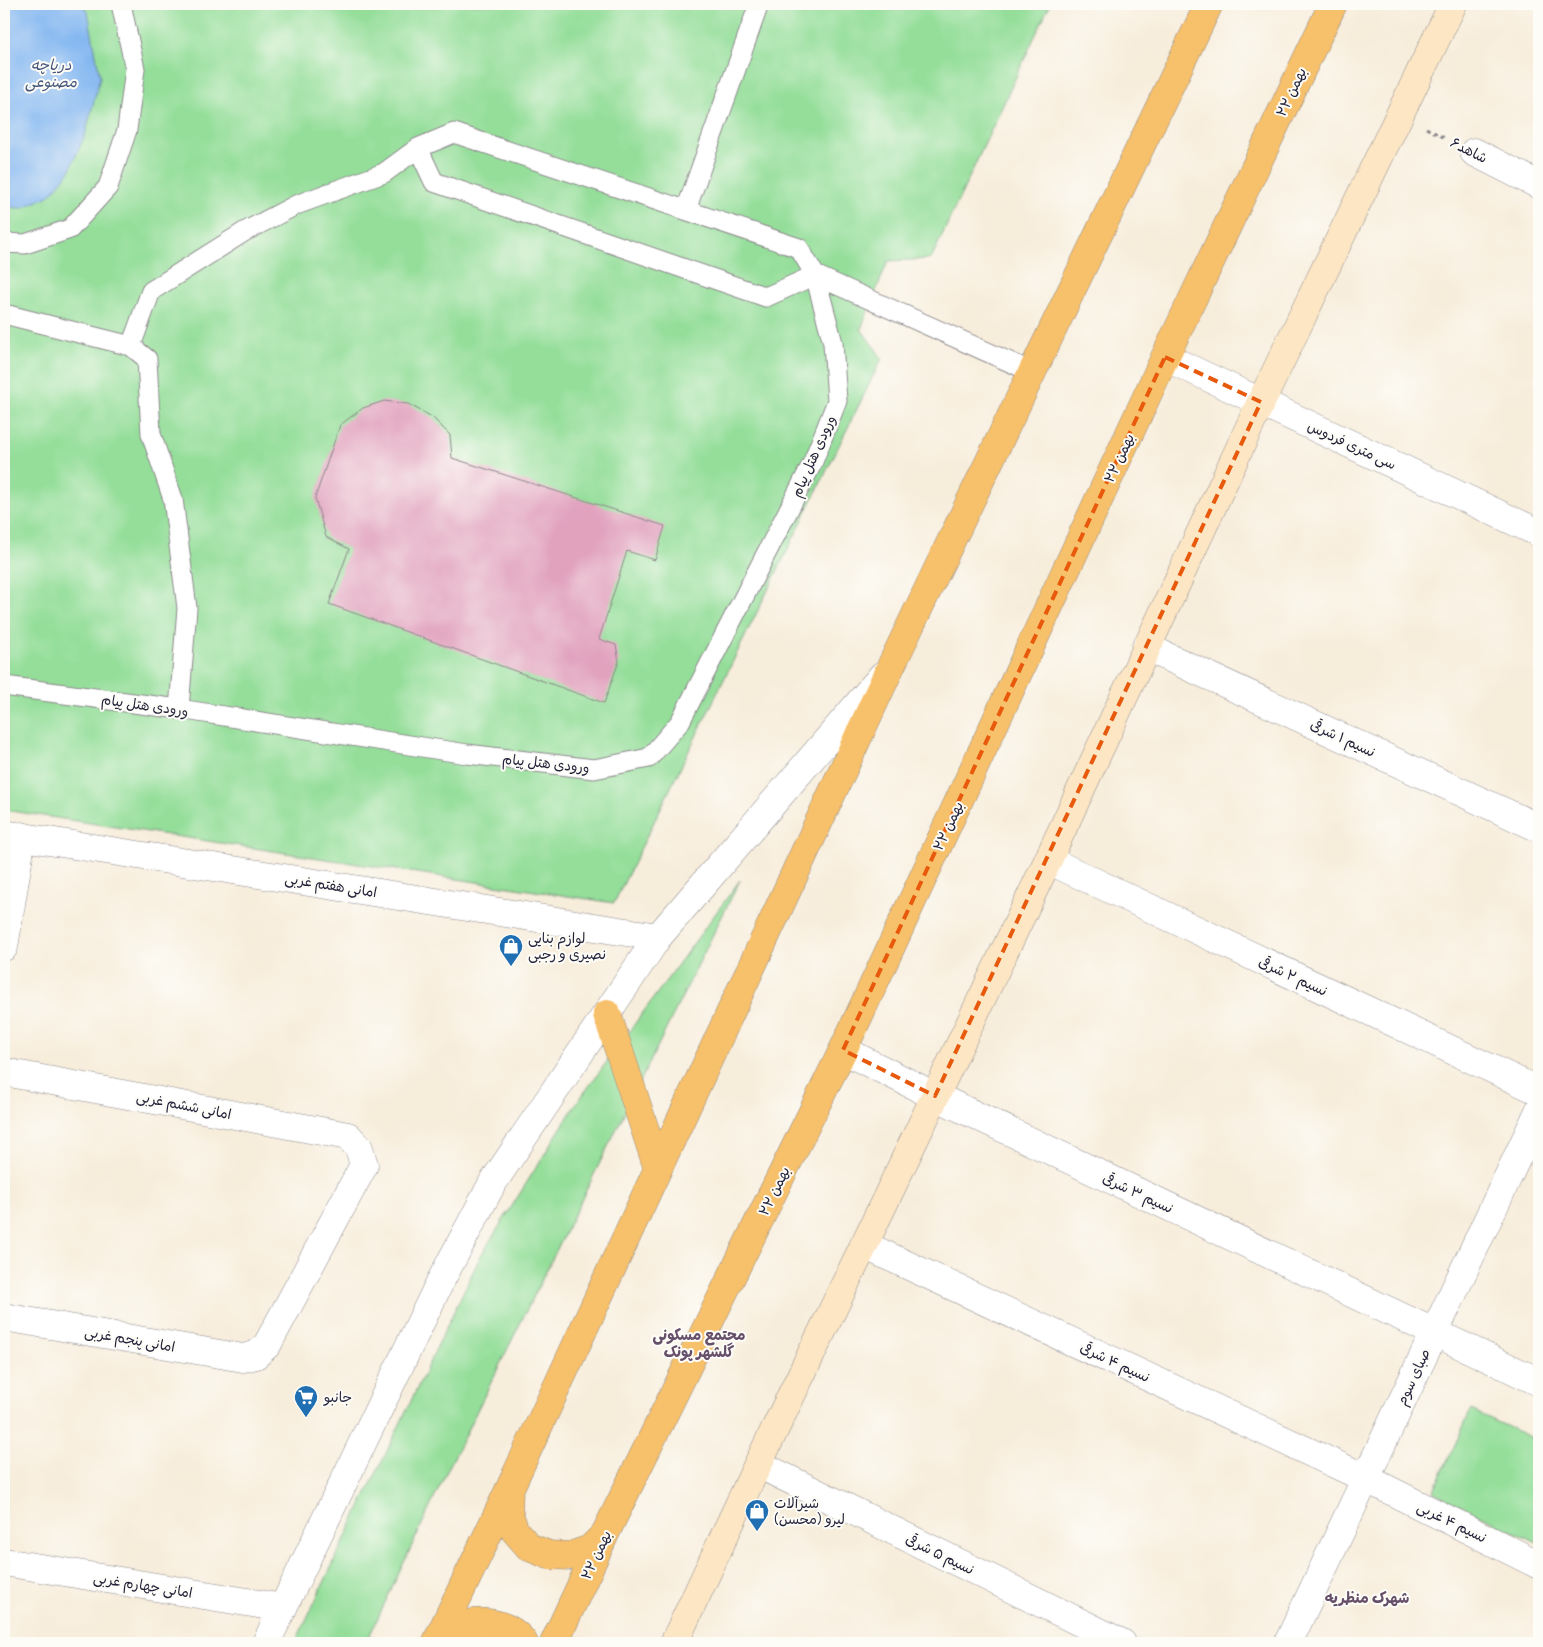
<svg xmlns="http://www.w3.org/2000/svg" width="1543" height="1647" font-family="'Patrick Hand','Playpen Sans Arabic',sans-serif">
<rect width="100%" height="100%" fill="#fdfcf7"/>
<filter id="ink" filterUnits="userSpaceOnUse"><feTurbulence type="fractalNoise" baseFrequency=".02" numOctaves="2"/><feDisplacementMap in="SourceGraphic" scale="10" xChannelSelector="R" yChannelSelector="G"/><feConvolveMatrix kernelMatrix="1 2 1 2 8 2 1 2 1" color-interpolation-filters="sRGB"/></filter>
<filter id="wash" filterUnits="userSpaceOnUse"><feTurbulence type="fractalNoise" baseFrequency=".0096" numOctaves="4" result="noise"/><feDisplacementMap in="SourceGraphic" scale="20" xChannelSelector="R" yChannelSelector="G"/><feGaussianBlur stdDeviation="1.12" result="paint"/><feColorMatrix in="noise" values="0 0 0 0 0 0 0 0 0 0 0 0 0 0 0 0 0 1.4 0 .05"/><feComposite in="paint" operator="in"/></filter>
<g filter="url(#wash)">
<rect width="100%" height="100%" fill="#f7eddb"/>
<path fill="#94de9a" stroke="#5b806a" d="M4,4H1050L931,259L888,261L861,329L882,358L614,903L4,810Z
M740,880L448,1469L366,1643H295L480,1257L576,1104Z
M1471,1410L1539,1441V1544L1433,1492Z"/>
<path fill="#84b7f1" stroke="#536c96" d="M4,4H82L88,12L100,77L86,132L69,172L49,196L22,208L4,207Z"/>
<g id="blocks">
<path fill="#e1a2be" d="M384,401L408,404L432,417L450,435L452,458L665,526L655,560L627,551L599,639L616,645L619,661L604,703L329,604L349,549L326,537L315,498L340,425L363,408Z"/>
</g>
</g>
<g filter="url(#ink)">
<use href="#blocks" fill-opacity="0" stroke="#8c888b" stroke-width="1"/>
<g fill="none" stroke-linecap="round" stroke-linejoin="round">
<g stroke="#8c888b" stroke-width="21">
<path id="service" d="M418,148L434,182L766,297L815,275
M686,210L759,4
M4,243L25,244L70,229L108,187L127,130L135,69L121,4
M4,314L131,346L151,291L244,232L296,205L384,173L418,148L454,133L799,248L815,275L1032,372
M131,346L147,359L151,434L173,499L187,608L179,709
M4,686L179,709L467,754L594,769L649,758L680,722L812,464L837,401L833,343L815,275"/>
</g>
<g stroke="#8c888b" stroke-width="29">
<path id="minor" d="M1474,152L1539,185
M1146,647L1539,828
M1048,860L1539,1091
M4,947L22,836
M4,1072L348,1136L359,1148L364,1165L267,1345L256,1355L243,1358L4,1317
M864,1245L1365,1478L1539,1565
M758,1464L1122,1643
M4,1562L283,1608"/>
</g>
<g stroke="#8c888b" stroke-width="29">
<path id="tertiary" d="M1165,357L1539,533
M4,834L658,937
M843,1050L935,1096L1539,1382
M266,1643L440,1282L492,1184L658,937L883,675
M1288,1643L1539,1111"/>
</g>
<g stroke="#8c888b" stroke-width="29">
<path id="secondary" d="M674,1643L758,1464L864,1245L1048,860L1261,402L1453,4"/>
</g>
<g stroke="#8c888b" stroke-width="29">
<path id="trunk" d="M607,1014L658,1169
M509,1490L508,1511L515,1531L529,1547L549,1555L570,1556L590,1549L605,1534
M436,1643L509,1490L892,664L1209,4
M437,1643C442,1639 447,1633 452,1630C475,1617 509,1621 524,1643
M554,1643L605,1534L843,1050L1165,357L1333,4"/>
</g>
<path stroke="#8c888b" stroke-width="3" stroke-dasharray="4 4" stroke-linecap="butt" d="M1426,128L1447,139"/>
<use href="#service" stroke="#fff" stroke-width="19"/>
<use href="#minor" stroke="#fff" stroke-width="28"/>
<use href="#tertiary" stroke="#fff" stroke-width="28"/>
<use href="#secondary" stroke="#fce6c4" stroke-width="28"/>
<use href="#trunk" stroke="#f7c06b" stroke-width="28"/>
</g>
</g>
<path fill="none" stroke="#e8590c" stroke-width="4" stroke-dasharray="10 6" stroke-linejoin="round" d="M1165,357L1261,402L935,1096L843,1050Z"/>
<defs>
<g id="shop-pin" transform="scale(1.25)"><path d="M0 17L-7.5 6A9.5 9.5 0 1 1 7.5 6Z" fill="#1f6fb2" stroke="#fdfcf7"/><path d="M-5-2.5h2.3a2.7 3.5 0 0 1 5.4 0H5L5.5 6h-11ZM-1.5-2.5h3a1.5 2.3 0 0 0-3 0Z" fill="#fff"/></g>
<g id="supermarket-pin" transform="scale(1.25)"><path d="M0 17L-7.5 6A9.5 9.5 0 1 1 7.5 6Z" fill="#1f6fb2" stroke="#fdfcf7"/><path d="M-6-5.5h2.5l.6 2H6L4.5 2H-2.5L-4.4-4H-6ZM-1.5 3.2a1.3 1.3 0 1 0 .1 0ZM3 3.2a1.3 1.3 0 1 0 .1 0Z" fill="#fff"/></g>
</defs>
<g fill-rule="evenodd">
<use href="#shop-pin" x="511" y="946"/>
<use href="#supermarket-pin" x="306" y="1397"/>
<use href="#shop-pin" x="757" y="1511"/>
</g>
<g text-anchor="middle" stroke-width="4" stroke-linejoin="round" paint-order="stroke">
<g font-size="14" fill="#22223b" stroke="#fdfcf7">
<text transform="translate(1291 92) rotate(-65)" y="5">۲۲ بهمن</text>
<text transform="translate(1469 150) rotate(27)" y="5">شاهد۶</text>
<text transform="translate(1352 445) rotate(25)" y="5">سی متری فردوس</text>
<text transform="translate(813 456) rotate(-66)" y="5">ورودی هتل پیام</text>
<text transform="translate(1119 458) rotate(-65)" y="5">۲۲ بهمن</text>
<text transform="translate(145 705) rotate(8)" y="5">ورودی هتل پیام</text>
<text transform="translate(1343 738) rotate(25)" y="5">نسیم ۱ شرقی</text>
<text transform="translate(546 763) rotate(6)" y="5">ورودی هتل پیام</text>
<text transform="translate(948 826) rotate(-65)" y="5">۲۲ بهمن</text>
<text transform="translate(331 885) rotate(9)" y="5">امانی هفتم غربی</text>
<text transform="translate(1293 976) rotate(25)" y="5">نسیم ۲ شرقی</text>
<text transform="translate(184 1105) rotate(11)" y="5">امانی ششم غربی</text>
<text transform="translate(774 1191) rotate(-64)" y="5">۲۲ بهمن</text>
<text transform="translate(1138 1193) rotate(25)" y="5">نسیم ۳ شرقی</text>
<text transform="translate(130 1339) rotate(10)" y="5">امانی پنجم غربی</text>
<text transform="translate(1115 1362) rotate(25)" y="5">نسیم ۴ شرقی</text>
<text transform="translate(1413 1377) rotate(-65)" y="5">صبای سوم</text>
<text transform="translate(1452 1522) rotate(26)" y="5">نسیم ۴ غربی</text>
<text transform="translate(940 1554) rotate(26)" y="5">نسیم ۵ شرقی</text>
<text transform="translate(596 1555) rotate(-65)" y="5">۲۲ بهمن</text>
<text transform="translate(143 1585) rotate(9)" y="5">امانی چهارم غربی</text>
</g>
<g font-size="14" fill="#22223b" stroke="#fdfcf7" text-anchor="start">
<text x="528" y="943">لوازم بنایی<tspan x="528" dy="16">نصیری و رجبی</tspan></text>
<text x="324" y="1402">جانبو</text>
<text x="774" y="1508">شیرآلات<tspan x="774" dy="16">لیرو (محسن)</tspan></text>
</g>
<g font-size="15" font-style="italic" fill="#44567b" stroke="#fdfcf7">
<text x="51" y="70">دریاچه<tspan x="51" dy="17">مصنوعی</tspan></text>
</g>
<g font-size="15" font-weight="bold" fill="#654f69" stroke="#fdfcf7">
<text x="699" y="1340">مجتمع مسکونی<tspan x="699" dy="17">گلشهر پونک</tspan></text>
<text x="1367" y="1603">شهرک منظریه</text>
</g>
</g>
<rect width="1543" height="1647" fill="none" stroke="#fdfcf7" stroke-width="20"/>
</svg>
